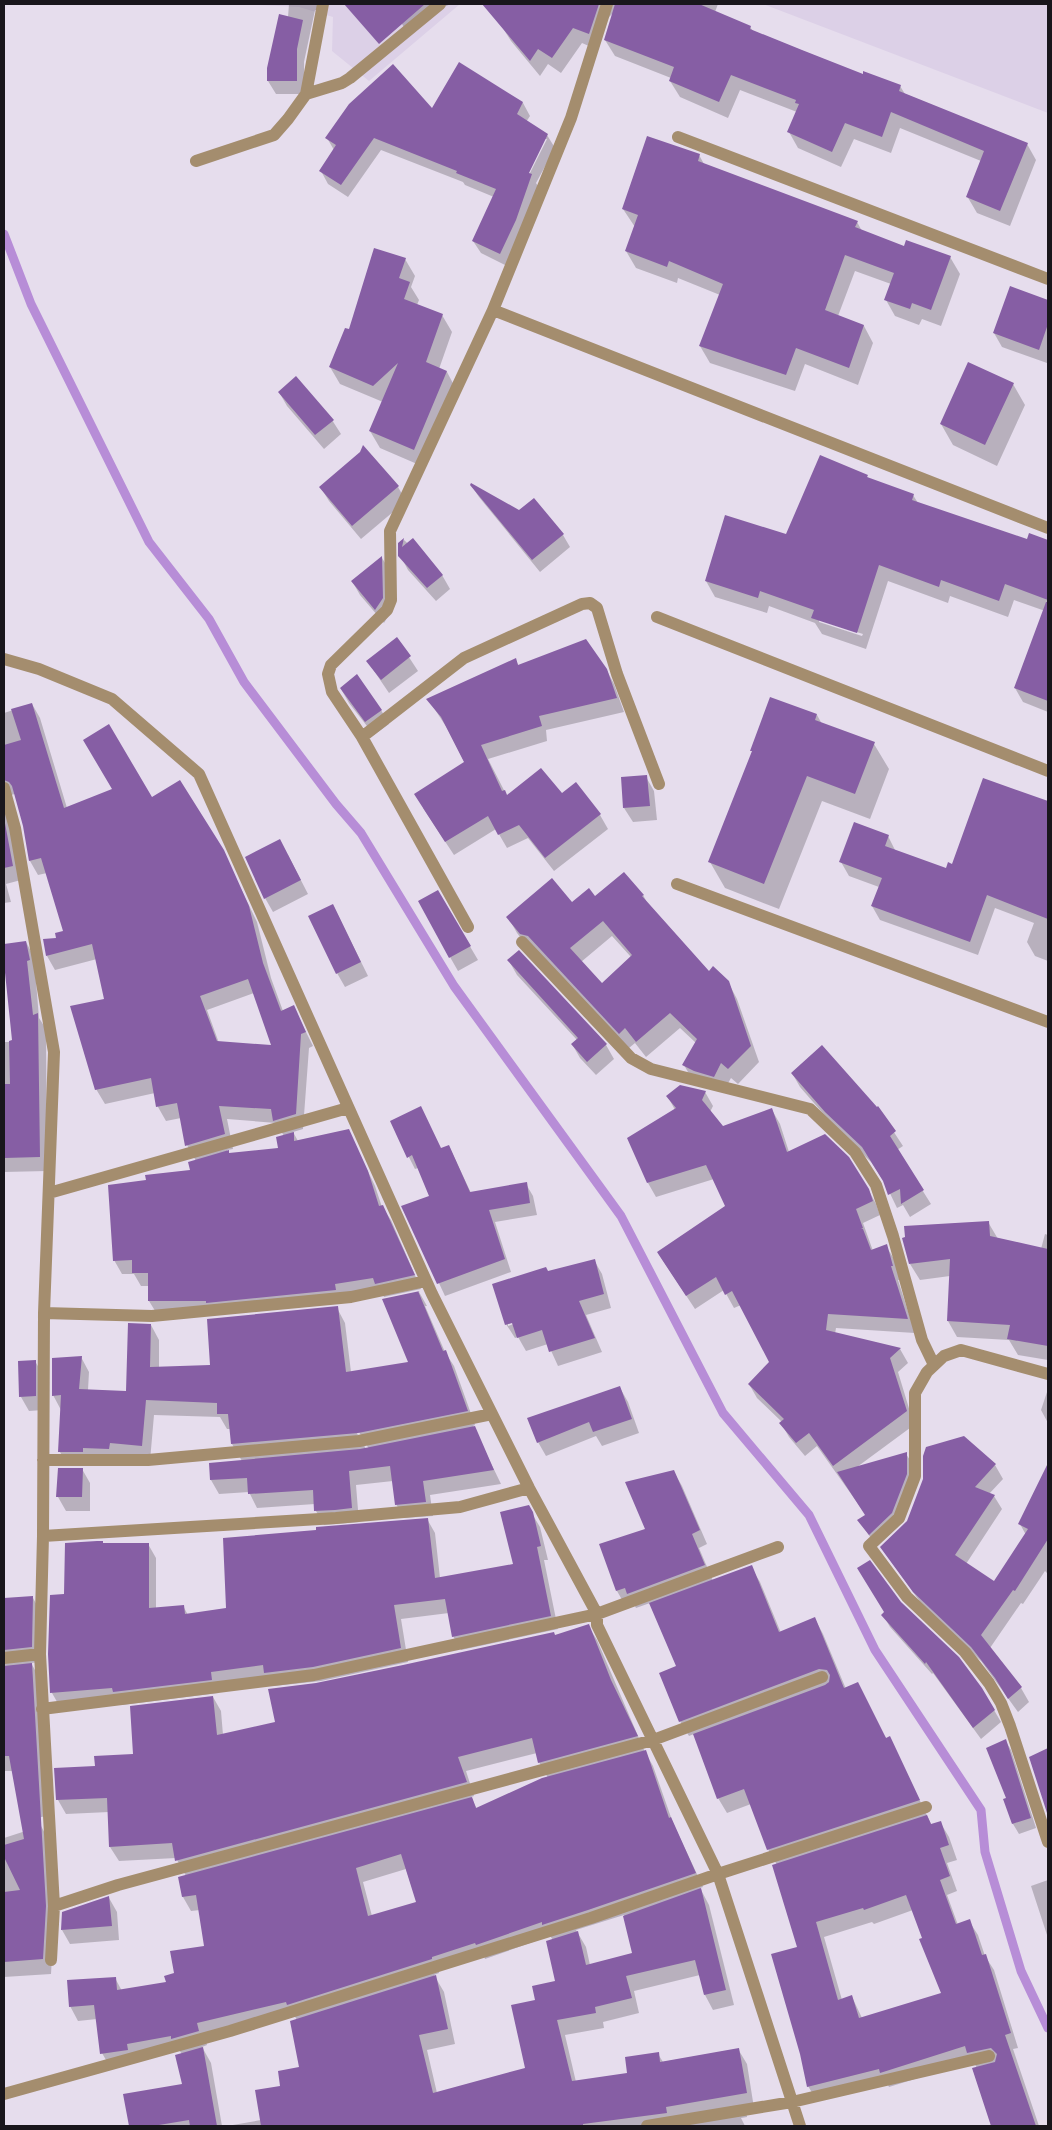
<svg xmlns="http://www.w3.org/2000/svg" width="1052" height="2130" font-family="'DM Sans',sans-serif">
<rect width="100%" height="100%" fill="#e6dded"/>
<path fill="#dcd0e7" d="M240,4H460L369,81L332,51L333,17L299,7Z
M763,4H1048V113Z"/>
<path fill="#0003" fill-rule="evenodd" d="M289,4H324V11L315,10L304,62V94H276L268,81L288,17Z
M405,4H451L441,8L408,34L402,24Z
M501,4H718L715,12L750,27L753,31L863,75L900,86L905,94L1027,144L1036,160L1010,226L977,213L967,196L981,161L900,128L891,153L854,139L841,167L798,148L789,132L797,112L740,90L728,118L680,97L670,81L671,78L615,56L605,40L614,12L608,18L598,50L582,43L561,73L548,64L540,76L511,41L501,25Z
M459,64L523,103L530,116L526,122L547,135L555,148L536,183L539,188L507,266L481,253L473,241L494,197L465,185L463,182L381,150L348,197L328,184L321,171L334,150L327,138L432,110ZM544,139H547L527,179L525,178Z
M699,155L704,164L857,222L862,231L905,248L950,257L960,274L941,326L922,319L919,325L895,316L886,300L891,284L855,271L838,316L864,326L873,343L858,385L805,364L795,391L710,363L700,346L720,295L678,278L677,283L636,268L626,251L635,227L623,209Z
M405,259L415,276L411,287L419,300L417,305L442,315L452,332L439,369L447,372L456,389L424,467L380,448L370,431L383,402L340,384L330,367L350,331Z
M1011,288L1048,302V359L1047,363L1002,347L994,333Z
M1013,384L1025,405L997,466L953,445L941,424Z
M279,392L332,420L341,434L324,449L287,406Z
M867,476L868,479L913,495L918,503L1028,541L1030,535L1048,542V612L1014,600L1008,617L950,596L948,603L888,581L866,649L822,634L815,623L769,606L767,613L715,597L706,581L787,536ZM819,620L863,634L862,636L819,622Z
M471,485L563,535L570,547L540,572L479,497Z
M398,487L406,501L361,539L329,501L321,488Z
M404,540L442,575L450,589L436,601L408,570L400,555V544Z
M382,558L390,571V613L384,623L360,595L352,581Z
M1034,637L1048,642V712L1023,702L1015,688Z
M397,639L418,671L389,693L368,662Z
M515,660L519,666L606,669L614,684L624,712L546,730L547,741L488,759L507,796L562,795L576,784L600,815L608,829L554,871L528,838L507,848L496,829L454,855L423,808L465,763L447,728L428,699Z
M341,689L381,710L389,724L374,735L349,703Z
M32,704L40,718L67,808L152,798L223,851L257,922L271,978L283,1011L293,1006L313,1046L309,1048L303,1129L293,1132L298,1141L348,1130L375,1186L382,1207L391,1220L421,1289L384,1297L381,1291L157,1314L149,1301V1286H141L134,1274H122L114,1260L147,1181L192,1171L196,1161L187,1145L181,1118L166,1121L158,1107L155,1093L105,1104L96,1089L106,1000L97,959L55,970L47,956L65,931L47,873L38,875L30,861L24,826L15,794L7,796L4,801V713ZM254,993L273,1047L219,1043L207,1010ZM227,1119L276,1123L284,1136L280,1149L229,1154L227,1150L233,1149Z
M817,715L822,724L874,744L889,769L870,819L822,801L779,909L725,888L710,862L753,752L752,751Z
M646,777L654,791L657,820L633,822L624,808Z
M984,780L1048,803V961L1035,956L1027,942L1034,923L995,908L978,955L880,920L872,906L879,887L849,876L841,862L888,836L896,852L946,870L953,865Z
M4,802L21,880L6,884L11,902L4,903Z
M288,855L308,894L273,912L265,898Z
M438,892L478,960L458,971L450,957Z
M643,895L649,906L709,972L728,982L737,999L759,1062L738,1084L731,1078L723,1092L693,1081L684,1065L696,1043L680,1028L646,1057L635,1043L629,1048L530,950L517,933L508,917L595,898ZM612,936L631,957L602,984L581,962Z
M333,905L368,976L345,987L337,973Z
M26,942L34,957L39,1018L46,1029L47,1171L4,1172V1042H13L4,945Z
M518,952L606,1045L614,1059L596,1075L580,1058L572,1044L577,1040L517,975L509,961Z
M792,1073L878,1108L903,1146L897,1150L931,1204L910,1217L903,1205L897,1208L885,1183L871,1162L834,1126L800,1087Z
M705,1092L713,1106L710,1112L722,1127L772,1110L780,1124L789,1152L868,1189L876,1204L880,1215L863,1223L873,1251L886,1246L894,1259L900,1280H898L915,1333L836,1328L835,1334L900,1349L908,1363L898,1372L914,1425L857,1467L906,1454L910,1460V1482L895,1520L873,1541L859,1521L866,1515L817,1446L805,1456L789,1437L781,1423L782,1422L757,1398L749,1384L771,1362L741,1305L734,1308L724,1290L695,1309L658,1253L727,1207L714,1179L656,1197L648,1183L675,1110L668,1097Z
M391,1122L441,1150L449,1146L471,1193L526,1184L533,1196L537,1215L495,1222L511,1272L445,1296L403,1206L431,1197L418,1168L415,1169Z
M988,1222L998,1239L1041,1249L1045,1234L1048,1235V1360L1018,1355L1009,1340L957,1337L948,1321L950,1276L920,1280L910,1264Z
M594,1260L602,1274L611,1308L586,1315L602,1352L558,1366L548,1344L526,1351L518,1337L515,1338L506,1324L494,1285L546,1269L548,1272ZM518,1320L519,1322L508,1326V1323Z
M419,1292L427,1306H425L445,1352L454,1366L475,1425L473,1426L501,1484L430,1495L433,1516L404,1518L396,1504L393,1481L356,1485L359,1522L324,1525L316,1511L315,1504L257,1508L249,1492L219,1494L211,1480L210,1464L242,1461L232,1444L231,1429H227L220,1417L154,1415L150,1461L91,1462V1466H68L60,1452L61,1410L53,1395L81,1357L89,1372L88,1390L128,1392L151,1325L159,1340V1368L211,1366L337,1308L345,1323L351,1372L410,1363L383,1300ZM356,1427L369,1449H366L354,1428Z
M35,1361L43,1375V1410L29,1411L21,1397Z
M620,1388L628,1402L639,1433L602,1446L596,1436L546,1456L538,1442Z
M1048,1389V1423L1041,1410Z
M995,1465L1003,1479L989,1494L994,1496L1002,1509L966,1564L995,1583L1026,1535L1020,1524L1048,1466V1574L1045,1571L1023,1604L1021,1603L990,1648L1021,1688L1029,1702L1018,1712L981,1661L923,1606L881,1547Z
M82,1469L90,1483V1511H66L58,1497Z
M674,1472L682,1486L707,1544L699,1548L713,1581L751,1567L760,1582L781,1633L815,1619L823,1634L846,1689L887,1739L890,1738L932,1826L940,1822L949,1837L957,1860L947,1863L957,1891L947,1895L958,1925L969,1921L978,1935L985,1956L994,1970L1018,2048L1013,2049L1039,2126H992L973,2069L977,2068L973,2061L889,2087L887,2083L817,2101L808,2086L799,1948L777,1865L768,1849L751,1804L727,1813L718,1798L694,1734L689,1736L680,1721L678,1667L650,1603L636,1608L633,1602L625,1605L617,1591L601,1545L646,1530ZM913,1910L942,1994L862,2018L852,1997L842,2000L824,1937L872,1922L874,1924Z
M528,1507L540,1527L548,1560H544L558,1629L461,1650L453,1636L449,1613L401,1619L408,1662L321,1681L274,1686L269,1678L218,1685L219,1693L122,1705L120,1702L60,1707L52,1693L49,1654L65,1596L103,1544H148L156,1558V1609L183,1606L188,1615L228,1609L427,1519L435,1533L440,1578L515,1565Z
M33,1598L41,1613L40,1662L31,1663L40,1679L48,1816L28,1819L13,1771H4V1600Z
M883,1615L981,1688L1001,1722L981,1739L933,1673L932,1674L890,1627Z
M588,1626L597,1640L644,1750L653,1766L673,1823L703,1887L700,1888L709,1905L734,2005L713,2010L705,1995L700,1975L634,1991L639,2013L603,2022L604,2028L565,2035L576,2082L628,2074L658,2054L663,2062L738,2049L747,2064L754,2108L746,2109L747,2117L741,2118L745,2126H227L261,2120L282,2087L300,2068L297,2020L294,2015L205,2037L207,2045L202,2047L211,2063L222,2126H130L125,2095L184,2085L182,2054L179,2050L110,2067L102,2053L97,2019L78,2021L70,2006L115,1978L122,1991L168,1984L175,1974L205,1947L200,1910L191,1911L183,1897L180,1878L186,1876L176,1858L119,1861L110,1847L109,1812L66,1814L58,1800L56,1769L96,1768L135,1755L213,1697L221,1711L223,1735L276,1723L316,1684L556,1636ZM537,1753L539,1762L548,1778L477,1809L471,1797L474,1796L466,1771ZM406,1869L417,1903L372,1916L363,1882ZM624,1915L633,1954L590,1965L586,1947L576,1930ZM550,1936L553,1940L556,1982L537,2001L526,2069L437,2093L427,2050L455,2044L444,1992L434,1975L439,1973V1971L484,1956L485,1959Z
M1005,1740L1011,1750L1036,1828L1019,1834L1013,1824L1008,1798Z
M1048,1749V1813L1030,1758Z
M41,1826L49,1841L54,1922L51,1974L4,1977V1838Z
M1048,1880V1938L1031,1886Z
M109,1898L117,1912L119,1940L70,1944L62,1930Z"/>
<g fill="none" stroke-linecap="round" stroke-linejoin="round">
<path stroke="#b78dd7" stroke-width="9" d="M4,234L31,304L149,542L209,619L244,682L336,804L361,833L454,986L621,1216L723,1413L809,1515L875,1650L981,1810L985,1852L1021,1971L1048,2028"/>
</g>
<path fill="#865ea4" fill-rule="evenodd" d="M344,4H425L379,44Z
M482,4H599L589,34L573,28L552,58L538,49L530,61Z
M615,4H699L751,26L750,29L802,50L863,74V71L901,85L899,91L1028,143L1000,211L966,197L984,151L891,112L882,137L845,123L832,152L787,132L799,104L795,103L796,100L731,75L719,102L669,81L674,67L604,40Z
M279,14L303,20L297,49V81H267V68Z
M459,62L523,102L517,114L548,134L529,173L532,174L516,220L500,254L472,241L496,189L456,173L457,171L374,138L341,185L319,171L336,145L325,138L349,104L393,64L432,108Z
M647,136L700,154L698,161L858,221L855,227L904,246L906,240L951,256L931,310L912,303L910,309L884,300L894,273L845,255L825,310L864,325L849,368L796,348L786,375L699,346L723,284L669,261L667,267L625,251L638,215L622,209Z
M374,248L406,258L399,278L410,282L404,299L443,314L426,362L447,371L414,450L369,431L398,363L373,386L329,367L345,328L349,329Z
M1010,286L1048,300V324L1039,350L993,333Z
M968,362L1014,383L985,445L940,424Z
M296,376L334,420L315,435L278,392Z
M363,445L399,486L352,526L319,487L360,452Z
M820,455L868,475L867,477L914,494L912,500L1027,539L1029,533L1048,540V600L1005,584L999,601L941,580L939,587L879,565L857,633L811,618L814,610L760,591L758,598L705,581L725,515L786,534Z
M471,483L519,510L534,498L564,534L532,560L470,485Z
M404,538L402,547L413,538L443,575L427,588L398,556V543Z
M382,556L383,598L375,610L351,581Z
M1046,602H1048V701L1014,688Z
M397,637L411,656L381,680L366,661Z
M586,639L607,669L617,698L539,716L542,726L481,745L502,791L505,790L507,795L541,768L562,793L576,782L601,814L545,858L519,825L498,835L488,816L445,842L414,794L464,762L441,717L426,699L516,658L518,665Z
M357,674L382,710L365,722L340,688Z
M770,697L817,714L815,720L875,742L855,794L807,776L764,884L708,862L752,751H750Z
M32,703L64,808L112,789L83,740L109,724L152,797L180,780L224,850L249,906L263,963L281,1011L294,1005L306,1032L301,1034L296,1114L273,1121L271,1109L219,1106L225,1134L185,1146L177,1103L156,1107L151,1078L95,1090L70,1006L104,999L92,944L46,956L43,939L56,938L55,933L63,931L41,858L29,861L23,826L12,786L9,782L4,780V745L21,740L11,709ZM248,979L271,1045L217,1041L200,996Z
M647,775L650,806L623,808L621,777Z
M983,778L1048,801V919L987,895L970,942L871,906L882,878L839,862L854,822L889,835L885,846L946,868L948,862L952,864Z
M4,818L13,866L4,868Z
M280,839L301,880L264,899L245,857Z
M624,872L644,895L642,896L709,971L713,966L729,981L751,1046L728,1069L721,1063L714,1077L694,1071L682,1065L697,1039L670,1013L636,1042L625,1028L619,1034L528,936L520,934L506,917L552,878L572,902L589,888L595,896ZM603,921L632,955L602,983L570,948Z
M438,890L471,946L449,958L418,901Z
M333,904L361,962L336,974L308,916Z
M26,941L30,960L27,961L33,1015L38,1013L40,1157L4,1158V1084H10L9,1041L12,1040L4,963V944Z
M519,950L607,1044L587,1062L571,1044L578,1038L507,960Z
M822,1045L877,1107L878,1106L896,1131L890,1136L924,1190L901,1204L900,1189L888,1195L883,1181L862,1147L825,1112L791,1073Z
M680,1085L706,1091L702,1100L723,1126L772,1108L787,1152L825,1134L849,1157L869,1189L873,1201L856,1209L863,1228L861,1229H863L871,1250L887,1244L893,1266H891L908,1319L828,1314L826,1330L901,1348L890,1358L907,1411L833,1466L809,1433L796,1443L779,1423L784,1419L748,1384L769,1362L732,1291L725,1295L716,1277L686,1296L657,1252L725,1206L706,1165L647,1183L627,1138L676,1108L666,1096Z
M421,1106L441,1148L449,1145L470,1192L527,1182L530,1203L489,1210L505,1259L437,1284L401,1206L429,1196L412,1155L407,1158L390,1121Z
M349,1129L368,1171L379,1206L383,1205L415,1275L375,1284L373,1278L335,1284L336,1290L206,1303V1301H148V1273H132V1260L113,1261L108,1185L146,1180L145,1175L190,1170L188,1162L229,1150V1153L278,1148L276,1137L294,1132V1141Z
M989,1221L990,1236L1048,1249V1346L1007,1339L1010,1325L947,1321L950,1259L909,1264L902,1238L905,1237L904,1226Z
M595,1259L604,1294L579,1301L595,1338L549,1352L542,1330L517,1338L512,1323L505,1325L492,1284L546,1267L548,1271Z
M418,1291L443,1351L446,1350L468,1411L358,1433L231,1444L228,1414H217V1403L146,1400L142,1446L110,1443L109,1449L83,1448V1452H58L61,1395L52,1396V1358L82,1356L79,1389L126,1391L128,1323L151,1324L150,1367L210,1365L207,1319L338,1306L346,1372L408,1362L382,1299L420,1291Z
M36,1360V1396L19,1397L18,1361Z
M620,1386L632,1419L593,1432L589,1422L537,1443L527,1418Z
M475,1426L494,1470L423,1481L426,1502L395,1505L390,1466L349,1471L352,1508L335,1510L314,1511L313,1490L248,1494L247,1478L210,1480L209,1463L360,1449Z
M964,1436L996,1464L975,1487L995,1495L955,1555L994,1581L1028,1529L1018,1524L1048,1463V1539L1015,1591L1013,1590L981,1635L1022,1687L1008,1699L995,1678L971,1647L913,1592L880,1547L907,1521L923,1479V1456L926,1447Z
M907,1452V1474L892,1513L869,1535L857,1520L865,1515L837,1472Z
M58,1468H83L82,1497H56Z
M674,1470L700,1530L692,1534L705,1565L627,1594L625,1588L616,1591L599,1544L645,1529L625,1482Z
M529,1505L533,1512L541,1546L537,1547L551,1616L452,1637L445,1599L394,1605L401,1648L313,1667L264,1673L263,1665L211,1672L212,1680L113,1692L112,1688L50,1693L48,1654L50,1595L64,1594L65,1543L97,1541H103V1543H149V1608L184,1605L185,1614L226,1608L223,1538L316,1530V1527L428,1518L435,1578L513,1564L500,1512Z
M870,1560L901,1602L959,1657L982,1688L995,1710L973,1728L926,1662L925,1664L881,1615L884,1612L857,1568Z
M752,1565L779,1632L815,1617L844,1688L858,1682L886,1738L890,1736L920,1800L767,1850L744,1789L717,1799L693,1734L825,1685L829,1682L830,1675L827,1670L819,1669L679,1722L659,1673L676,1666L649,1603Z
M33,1596L32,1647L4,1650V1598Z
M589,1624L611,1680L638,1736L538,1763L532,1738L458,1757L467,1782L175,1861L172,1843L109,1847L107,1798L56,1800L54,1768L95,1766L94,1756L133,1754L130,1706L213,1696L217,1735L275,1722L268,1689L316,1683L403,1665L554,1632L555,1635Z
M32,1663L46,1906L43,1959L4,1962V1892L20,1890L4,1857V1845L24,1839L9,1756H4V1666Z
M1006,1739L1031,1818L1012,1824L1003,1799L1006,1798L986,1748Z
M1048,1748V1812L1047,1813L1029,1757Z
M646,1750L669,1818L671,1817L696,1873L588,1910L542,1925V1922L476,1945L475,1943L432,1957V1959L287,2005L286,2002L197,2023L199,2031L171,2039V2036L127,2044L128,2050L100,2054L94,2005L69,2007L67,1980L116,1977L117,1990L166,1982L164,1976L174,1973L170,1951L204,1946L196,1895L182,1897L178,1877L472,1797L476,1808L542,1778ZM401,1854L416,1902L368,1916L356,1868Z
M927,1815L931,1824L941,1821L949,1845L940,1848L950,1876L940,1880L956,1924L970,1919L982,1955L986,1954L1011,2033L1005,2035L1036,2126H991L972,2068L995,2062L997,2054L991,2048L967,2053L965,2046L880,2073L879,2069L807,2087L800,2054L771,1954L797,1947L772,1865ZM906,1895L922,1938L919,1939L941,1993L859,2018L852,1995L838,2000L816,1922L863,1908L864,1910Z
M701,1888L726,1990L704,1995L695,1960L626,1976L632,1998L595,2007L596,2013L557,2020L572,2081L627,2073L625,2057L659,2052L660,2062L739,2048L747,2093L666,2107L667,2113L583,2124V2126H261L255,2090L280,2086L278,2071L299,2067L290,2021L436,1975L448,2029L419,2035L433,2093L525,2068L511,2005L535,2000L532,1986L555,1981L546,1941L578,1931L586,1965L632,1953L623,1916Z
M109,1896L112,1926L61,1930L62,1912Z
M203,2047L217,2126H190L189,2120L153,2126H129L123,2094L182,2084L175,2055Z"/>
<g fill="none" stroke-linecap="round" stroke-linejoin="round">
<path stroke="#a48d6e" stroke-width="12" d="M306,94L342,83L350,78L440,4
M678,137L1048,279
M196,161L274,135L288,119L306,94L323,4
M493,310L1048,528
M657,617L1048,771
M4,659L39,669L112,699L199,774L432,1294L529,1488L597,1614V1625L718,1874L800,2126
M362,737L464,658L582,604L590,603L597,608L617,674L659,784
M4,788L15,828L54,1052L44,1313L43,1536L40,1654L54,1906L51,1960
M677,884L1048,1022
M468,927L362,737L332,692L328,674L331,665L387,610L391,600L390,531L493,310L571,118L607,4
M522,942L631,1058L651,1069L810,1109L855,1152L876,1185L893,1236L922,1340L934,1365
M49,1193L348,1108
M44,1313L152,1316L351,1297L426,1281
M1048,1374L961,1350L944,1356L927,1372L915,1393V1476L899,1518L869,1546L907,1597L965,1652L989,1683L1001,1703L1010,1726L1048,1842
M43,1460H148L359,1441L492,1414
M43,1536L336,1518L460,1507L529,1488
M4,1658L40,1654
M42,1709L314,1675L597,1614L778,1547
M54,1906L118,1885L653,1740L822,1677
M4,2094L230,2031L591,1918L718,1874L926,1807
M647,2126L792,2102L989,2056"/>
</g>
<rect width="1052" height="2130" fill="none" stroke="#19161c" stroke-width="10"/>
</svg>
